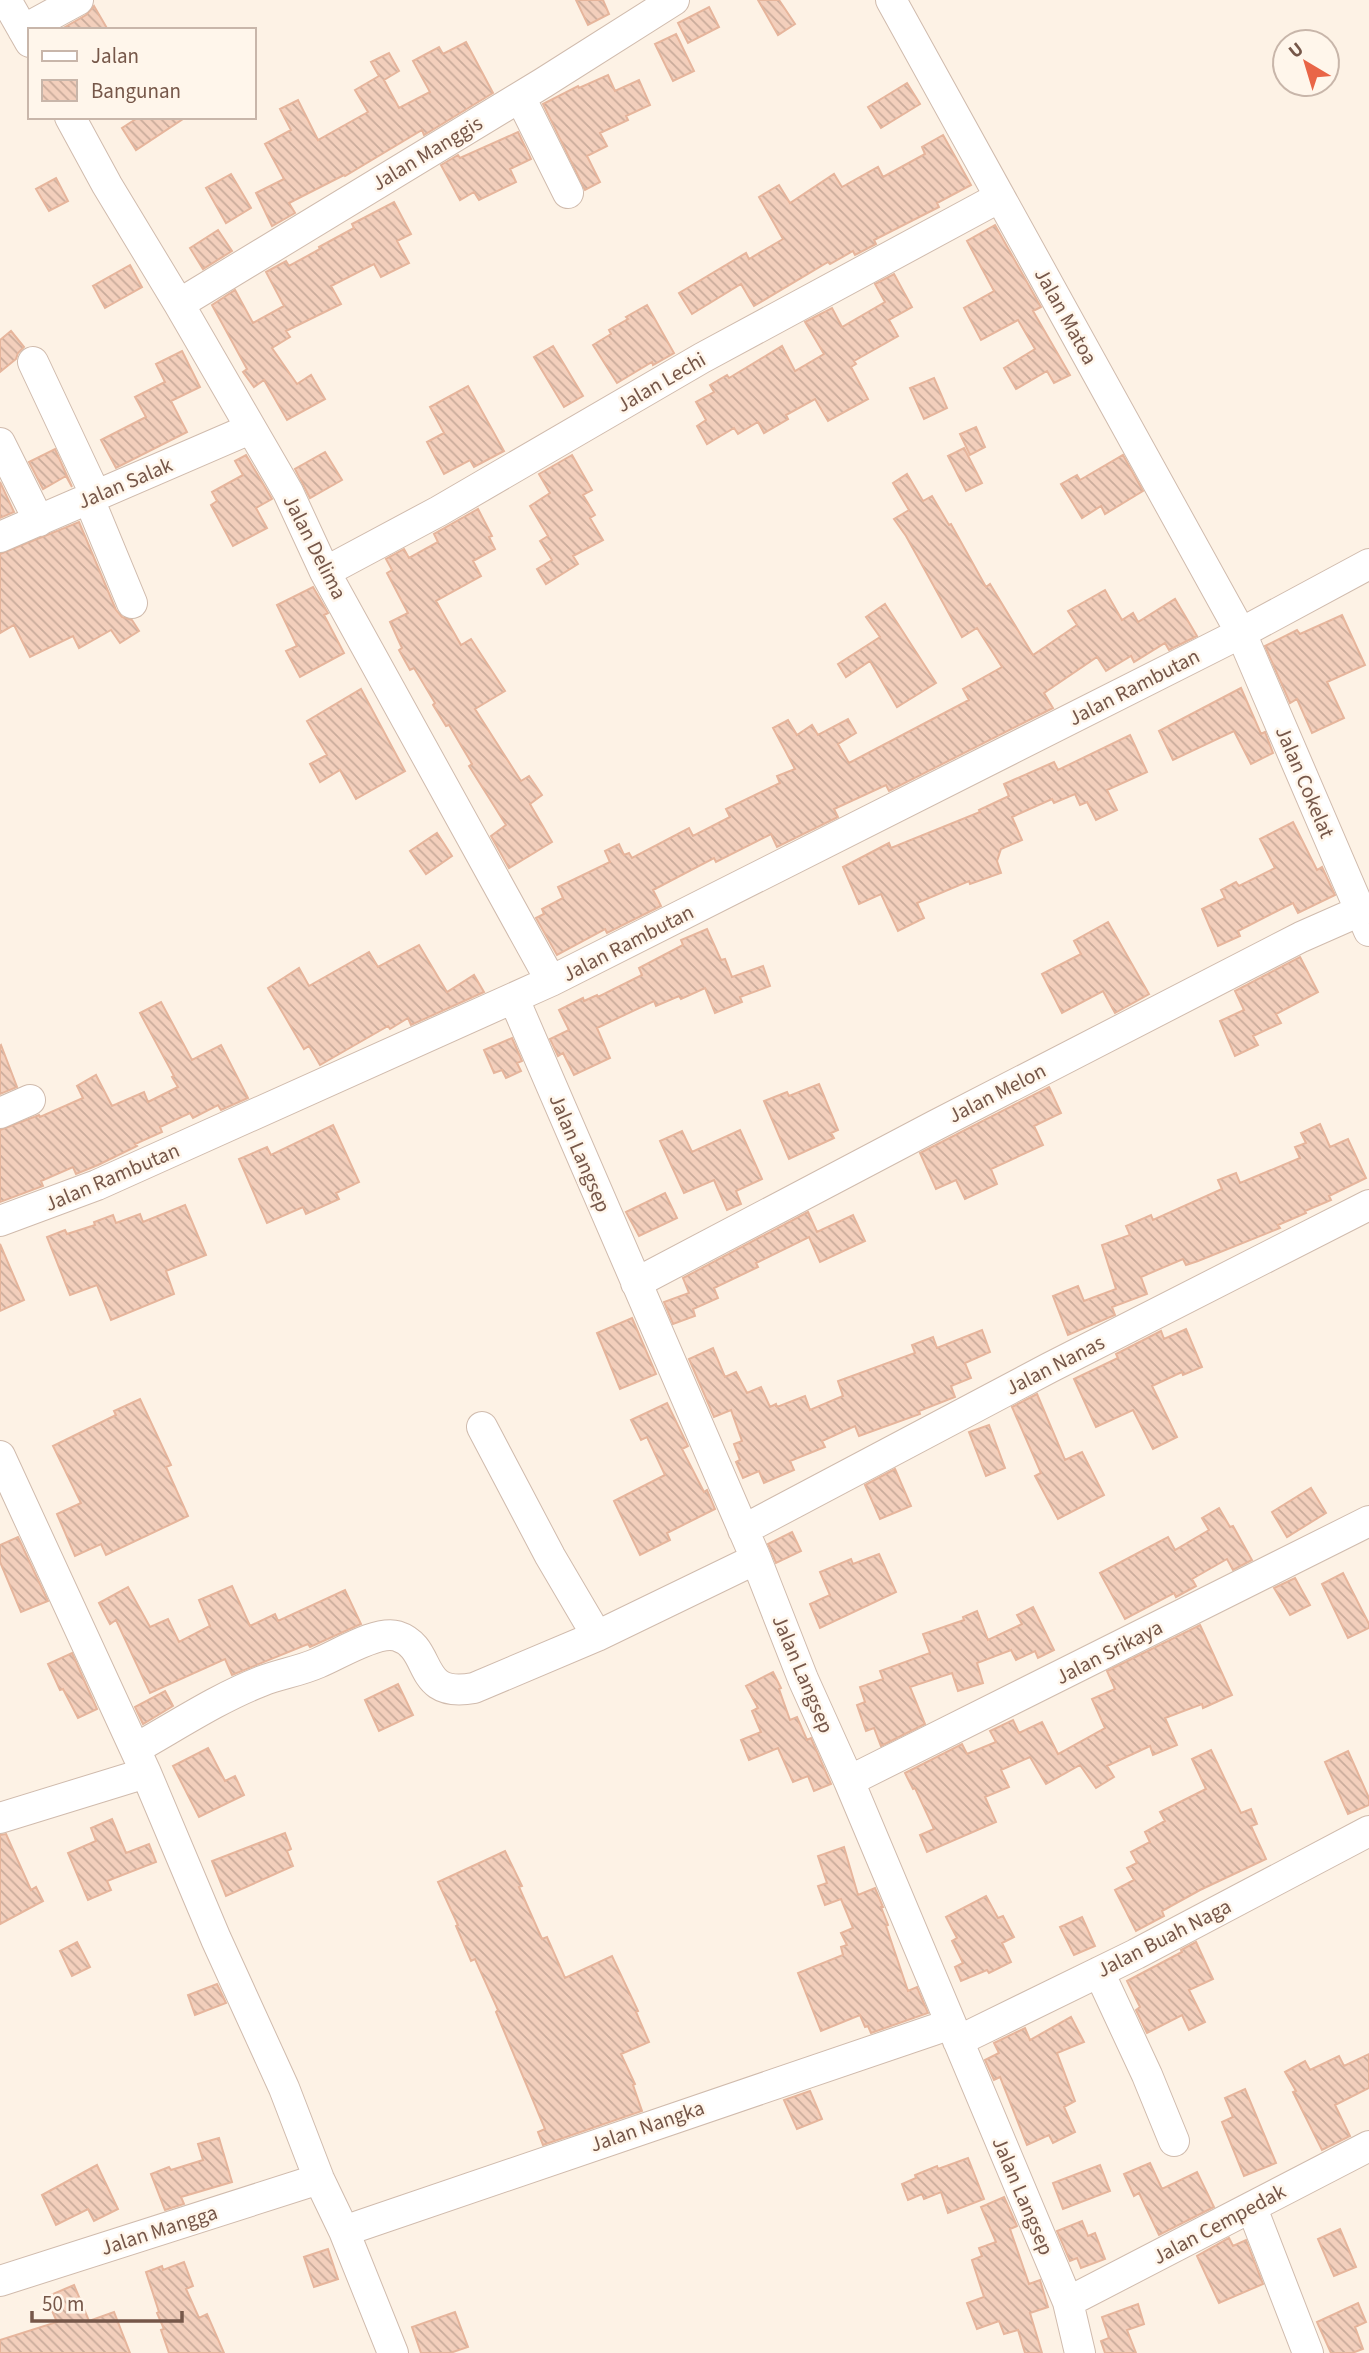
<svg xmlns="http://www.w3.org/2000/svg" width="1369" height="2353" font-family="'Source Sans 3',sans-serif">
<defs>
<pattern id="building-back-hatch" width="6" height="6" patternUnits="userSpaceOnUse" patternTransform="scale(1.75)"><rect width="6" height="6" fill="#f3cfbc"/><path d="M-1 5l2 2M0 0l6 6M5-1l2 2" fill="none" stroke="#c9ab9b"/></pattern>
</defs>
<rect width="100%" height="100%" fill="#fdf2e5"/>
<path fill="url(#building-back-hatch)" stroke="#e6b59c" stroke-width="2" d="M576,0H603L609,14L588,25Z
M758,0H779L795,24L778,35Z
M94,6L108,30H60L86,15Z
M709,7L719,27L688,43L678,23Z
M676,34L694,71L673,81L655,44Z
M466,42L493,93L424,135L422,130L345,176L344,175L289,203L295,213L272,226L256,193L284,179L265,144L291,130L280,109L298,100L318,140L368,112L355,90L379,76L371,62L389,53L399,71L384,80L399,108L430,92L413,61L439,47L443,54Z
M608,75L615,91L639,80L650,105L626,116L628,120L600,133L607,146L587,156L600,182L585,190L543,104L578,86L579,88Z
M907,83L920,104L881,128L868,107Z
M139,117H186L136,150L122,128Z
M518,132L531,159L510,169L516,182L479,200L474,192L460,200L441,165L458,155L460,158Z
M943,135L971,185L937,203L939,207L874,240L876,244L855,255L853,251L830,264L828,262L754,306L741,284L692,314L679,293L746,253L749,259L783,239L759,197L779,185L790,203L834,174L842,187L878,167L883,177L925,154L922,147Z
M231,174L251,208L226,223L206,188Z
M56,178L68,201L49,211L36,189Z
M394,202L411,234L397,241L409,263L381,277L374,264L331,286L341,304L286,331L290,337L272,348L297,384L311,375L325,399L287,420L264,380L254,387L243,372L247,369L212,305L235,290L253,323L284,306L266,272L286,261L289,266L320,249L319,247L354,228L352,224Z
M995,225L1041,307L1033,311L1070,375L1054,383L1047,371L1016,389L1004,368L1035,349L1018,320L981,340L964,308L994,291L967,241Z
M218,230L232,251L203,269L190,248Z
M130,265L142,287L105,308L93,286Z
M894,274L912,307L889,320L898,336L854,361L856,364L851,367L868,399L828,421L815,399L786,415L788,419L764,433L758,422L738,434L734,428L707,444L697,426L706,420L696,402L714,392L710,385L727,375L729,378L782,346L795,371L824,354L805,322L832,308L842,327L885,302L875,284Z
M647,305L674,353L653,365L652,362L617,383L593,345L611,334L609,330L628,319L626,317Z
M11,331L24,347L18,353L16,359L0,372V340Z
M553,346L583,396L564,407L534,357Z
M182,351L200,387L171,401L187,432L116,468L101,440L146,417L135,397L165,382L156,364Z
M934,378L947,408L924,419L910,388Z
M468,386L504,451L474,467L470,460L444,474L427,442L444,433L430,407Z
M976,427L985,447L970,455L960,434Z
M964,448L982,483L966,491L948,456Z
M55,449L72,487L66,476L43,489L29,462Z
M325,452L342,480L310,498L295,469Z
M246,455L272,499L256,508L267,528L233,546L211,505L217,501L212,492L243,475L235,461Z
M572,455L592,490L583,495L595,515L590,518L603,540L573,556L578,564L546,584L537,569L552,560L540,541L548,536L530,506L550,493L539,474Z
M1123,455L1143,491L1105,514L1101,506L1082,518L1061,484L1077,475L1080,480Z
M907,474L923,501L932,496L949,525L951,524L986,587L990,584L1033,655L1077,625L1068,611L1105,590L1122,620L1133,613L1138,622L1175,599L1197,636L1169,650L1165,643L1134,662L1131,656L1106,671L1097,657L1044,693L1053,708L889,791L886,785L834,809L838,817L777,847L771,834L716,862L714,858L653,890L661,906L607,933L605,929L557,955L536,918L544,914L542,909L563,898L558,887L610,862L605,851L619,844L624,855L629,853L632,858L689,828L693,836L730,817L726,809L780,783L777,776L795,769L773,728L788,720L797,735L812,725L818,735L848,719L856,733L838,744L849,763L969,700L963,689L1002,667L977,628L962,637L906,536L894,519L909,510L893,483Z
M0,482L14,512L0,518Z
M478,509L492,536L489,537L495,549L473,561L481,576L436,601L461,645L471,639L505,691L475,709L521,781L529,776L542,795L530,804L552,842L509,868L491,836L506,825L469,766L472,764L449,725L446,726L433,705L435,703L414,668L410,670L399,650L402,648L390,622L408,613L387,573L392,570L386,559L404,549L409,558L438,542L434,534Z
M79,522L116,610L122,617L132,620L139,631L120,643L111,630L79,648L73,636L30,657L14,625L0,633V554Z
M313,587L328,613L324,615L344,653L300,677L286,651L297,646L277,605Z
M885,604L936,683L897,707L870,661L846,677L838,664L880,637L866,617Z
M1342,615L1365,665L1327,682L1344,718L1312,733L1297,699L1290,703L1265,646L1297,630L1300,634Z
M1241,688L1261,734L1265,732L1273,753L1251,764L1234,731L1173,760L1159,731Z
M361,689L405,771L356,799L340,770L320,782L310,764L327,755L307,721Z
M1130,735L1147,772L1107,790L1117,810L1096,820L1087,802L1080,805L1075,794L1054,803L1052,799L1012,817L1022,840L1001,849L997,861L1001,873L970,884L969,881L917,903L924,918L898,931L881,894L859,904L843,867L889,843L891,848L980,812L979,810L1009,796L1004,784L1054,762L1058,770Z
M1293,822L1317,870L1322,867L1335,895L1298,913L1293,903L1238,931L1240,936L1218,946L1202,909L1225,898L1221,890L1236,882L1239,886L1275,868L1260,839Z
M437,833L452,856L426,874L410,851Z
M1108,922L1149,994L1115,1013L1103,991L1062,1013L1042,974L1081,954L1074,941Z
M707,929L721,960L725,959L732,977L763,966L770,986L740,997L742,1002L715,1013L705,988L681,999L679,996L656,1006L654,1001L597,1028L610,1058L574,1075L563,1053L558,1056L550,1039L569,1030L559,1010L583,998L584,1001L597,995L598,997L642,975L639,968L683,945L681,940Z
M419,945L447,992L474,975L484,992L411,1025L408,1018L390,1029L388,1026L320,1065L309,1046L304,1049L268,988L299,968L309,986L369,952L378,967Z
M1300,957L1318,992L1276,1014L1281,1023L1253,1036L1258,1045L1235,1056L1220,1021L1244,1010L1235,991Z
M161,1002L192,1060L221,1045L248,1098L221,1110L218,1105L193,1118L190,1113L160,1127L162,1132L135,1144L137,1146L98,1165L76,1174L73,1167L41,1181L43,1186L0,1202V1130L39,1115L40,1117L83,1098L77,1086L96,1075L112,1106L144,1092L148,1102L178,1087L172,1077L174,1076L140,1013Z
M512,1038L522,1061L517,1063L521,1071L506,1078L502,1070L494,1073L484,1050Z
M1,1045L17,1087L0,1094V1046Z
M819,1084L838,1130L831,1133L834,1138L789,1159L764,1101L787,1092L789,1096Z
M1049,1087L1061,1113L1034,1126L1043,1145L991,1169L997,1184L965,1199L956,1180L936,1189L920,1153Z
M1320,1124L1330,1147L1348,1139L1366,1178L1329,1196L1331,1200L1305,1211L1306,1213L1278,1225L1280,1228L1198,1261L1186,1265L1183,1259L1141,1277L1147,1294L1112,1307L1115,1315L1068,1335L1053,1296L1078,1286L1084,1301L1116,1289L1102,1245L1130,1235L1126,1226L1151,1215L1153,1220L1222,1189L1218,1180L1236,1173L1240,1183L1300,1158L1295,1147L1306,1143L1301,1133Z
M333,1125L359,1182L336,1193L339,1199L306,1214L303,1207L267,1223L239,1159L267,1147L271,1155Z
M740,1130L762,1179L736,1191L741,1204L727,1210L714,1180L684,1193L660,1141L682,1131L692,1152Z
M665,1193L677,1218L639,1236L626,1212Z
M185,1205L206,1255L166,1271L174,1294L111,1320L97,1285L70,1295L47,1237L65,1230L67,1234L95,1225L94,1222L113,1215L116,1223L140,1214L143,1222Z
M808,1212L817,1232L853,1215L865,1241L820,1262L809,1237L756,1263L758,1267L714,1288L718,1298L693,1309L695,1316L673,1324L664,1302L689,1293L683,1278Z
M0,1244L24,1300L0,1311Z
M632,1318L656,1374L620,1389L597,1333Z
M1186,1329L1202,1367L1183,1375L1182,1372L1152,1386L1177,1437L1153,1449L1133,1410L1096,1427L1074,1379L1118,1358L1116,1354L1161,1331L1164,1339Z
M982,1330L990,1352L965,1363L971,1378L951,1386L955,1397L919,1411L920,1414L859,1436L855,1426L822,1441L825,1447L790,1461L794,1470L764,1483L759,1471L743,1478L736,1462L740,1460L734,1444L742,1441L731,1410L714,1417L689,1359L713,1348L725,1377L736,1372L747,1393L761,1387L770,1407L776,1404L777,1407L805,1396L810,1410L843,1396L838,1381L915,1353L912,1345L933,1337L937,1348Z
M1037,1394L1065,1460L1082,1452L1104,1495L1058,1519L1035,1476L1041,1473L1012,1407Z
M140,1399L171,1465L166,1467L188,1516L106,1555L101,1544L75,1556L57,1514L81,1503L53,1446L116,1415L114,1411Z
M667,1403L688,1446L682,1449L704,1492L707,1490L715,1509L667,1533L670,1540L640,1555L614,1501L665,1475L647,1437L641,1440L631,1420Z
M989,1425L1005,1468L986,1476L969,1432Z
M895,1469L911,1506L880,1519L865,1485Z
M1311,1488L1326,1513L1287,1537L1272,1512Z
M1219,1508L1230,1527L1233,1526L1252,1560L1233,1570L1227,1559L1192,1579L1196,1586L1176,1597L1174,1593L1125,1619L1100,1573L1168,1537L1175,1550L1209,1530L1202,1518Z
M792,1532L801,1551L776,1563L768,1544Z
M18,1537L48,1601L21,1612L0,1562V1545Z
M879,1554L896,1592L820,1628L810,1604L830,1595L820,1572L851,1559L853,1564Z
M1343,1573L1369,1624V1628L1348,1638L1322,1584Z
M1295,1578L1310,1605L1290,1615L1274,1588Z
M232,1586L250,1626L275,1614L278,1621L345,1590L361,1624L310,1647L308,1644L232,1675L225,1659L150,1693L116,1620L110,1624L99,1603L128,1587L150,1627L168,1619L179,1642L210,1626L199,1600Z
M1033,1607L1054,1650L1038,1658L1035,1651L1016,1660L1011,1650L977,1663L983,1683L958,1691L952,1673L910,1687L925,1724L881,1746L874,1728L866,1731L857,1705L865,1702L860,1687L883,1679L880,1671L930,1653L923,1634L964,1620L963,1617L977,1611L988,1640L1022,1624L1017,1615Z
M1200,1625L1232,1695L1203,1708L1202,1704L1165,1718L1177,1745L1153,1755L1150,1746L1107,1766L1114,1777L1096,1788L1080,1765L1046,1784L1030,1757L1001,1770L1009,1787L985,1797L996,1822L927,1852L920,1835L934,1829L915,1788L913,1789L905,1773L962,1744L967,1754L996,1742L990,1731L1013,1720L1019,1733L1042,1722L1058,1754L1105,1728L1092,1699L1115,1689L1107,1671Z
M72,1653L97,1709L78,1718L63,1689L60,1690L48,1664Z
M773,1672L781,1688L779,1689L790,1720L797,1717L807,1740L811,1738L831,1784L814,1791L808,1776L793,1782L778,1748L749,1760L741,1740L761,1732L752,1711L758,1708L746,1686Z
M398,1684L413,1715L379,1731L365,1700Z
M165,1691L173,1706L143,1724L135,1707Z
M208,1748L225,1781L235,1776L244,1795L199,1817L173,1766Z
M1211,1750L1241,1813L1251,1809L1257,1824L1251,1826L1266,1859L1200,1890L1162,1911L1164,1916L1136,1931L1115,1890L1134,1880L1127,1868L1137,1863L1131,1852L1150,1842L1145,1832L1165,1821L1160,1812L1206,1789L1192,1759Z
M1348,1751L1369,1798V1805L1348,1814L1325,1762Z
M112,1819L126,1853L149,1844L156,1862L107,1881L111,1890L88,1900L68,1853L96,1841L91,1828Z
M285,1833L291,1849L287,1851L293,1866L226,1896L212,1861Z
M6,1834L31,1890L36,1887L43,1901L0,1924V1835Z
M844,1847L858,1895L875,1888L883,1907H881L888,1925L886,1926L908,1991L917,1987L928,2013L871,2033L868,2026L865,2027L860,2015L821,2031L798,1973L843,1955L841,1947L847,1945L841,1933L853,1928L841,1899L825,1905L818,1886L827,1883L818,1856Z
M505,1851L522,1886L519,1887L542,1939L547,1937L565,1978L612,1956L638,2011L636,2012L649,2042L621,2054L635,2084L633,2085L642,2111L543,2145L538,2132L545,2129L496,2012L498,2010L475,1959L471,1961L456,1926L458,1925L438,1882Z
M986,1896L998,1918L1003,1916L1014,1937L1002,1943L1011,1962L989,1973L987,1970L961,1981L955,1967L963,1963L952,1941L957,1938L946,1917Z
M1082,1917L1095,1946L1074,1955L1060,1927Z
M77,1942L90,1967L72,1976L60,1951Z
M1196,1942L1213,1979L1189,1990L1205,2022L1189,2030L1182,2015L1147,2033L1136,2010L1140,2007L1127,1981L1182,1952L1181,1950Z
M217,1984L226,2003L195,2015L188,1995Z
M1071,2017L1084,2042L1057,2053L1075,2101L1064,2107L1075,2132L1053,2143L1049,2135L1027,2145L1000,2077L994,2080L985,2060L999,2053L994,2043L1025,2028L1030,2040Z
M1369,2054V2088L1335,2105L1350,2136L1322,2150L1293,2092L1296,2091L1285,2072L1305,2061L1310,2070L1339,2056L1344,2066Z
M1245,2089L1276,2163L1244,2176L1222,2122L1233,2117L1225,2098Z
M810,2091L822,2119L797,2129L784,2100Z
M219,2138L232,2182L181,2197L184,2204L165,2210L151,2174L169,2167L171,2170L203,2160L198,2144Z
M968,2158L984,2199L948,2213L941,2192L924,2199L922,2194L908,2200L902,2184L916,2178L915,2175L937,2166L938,2169Z
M1150,2163L1162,2189L1197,2172L1214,2207L1159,2235L1139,2193L1134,2196L1124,2174Z
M97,2165L118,2209L94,2221L88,2209L56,2225L42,2195Z
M1100,2165L1110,2191L1063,2209L1053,2183Z
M1004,2197L1017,2226L1010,2229L1029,2284L1040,2280L1048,2307L1030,2313L1042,2353H1025L1018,2330L1004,2334L999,2321L977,2329L967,2303L984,2297L972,2260L982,2256L979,2248L996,2242L981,2207Z
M1082,2221L1088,2236L1095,2233L1105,2259L1081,2268L1077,2258L1070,2261L1057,2231Z
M1340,2229L1356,2267L1334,2276L1318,2239Z
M1229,2238L1233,2246L1246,2240L1263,2284L1219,2303L1197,2256Z
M328,2249L338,2279L314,2287L304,2257Z
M184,2262L193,2286L186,2289L199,2318L207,2314L224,2353H169L161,2330L164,2329L157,2313L159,2312L146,2272L162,2266L163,2270Z
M74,2285L89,2321L114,2312L130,2353H0V2340L57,2322L46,2297Z
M1358,2303L1366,2322L1355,2327L1363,2349L1352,2353H1331L1317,2322Z
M1138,2304L1144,2324L1127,2330L1136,2353H1105L1101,2341L1109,2338L1102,2317Z
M455,2312L468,2347L450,2353H421L412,2327Z"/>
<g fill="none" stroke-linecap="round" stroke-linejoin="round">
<g stroke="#d0bbad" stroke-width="32">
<path id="minor" d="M6,0L30,42
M891,0L1241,633L1369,931
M23,30L78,0
M520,97L568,193
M70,117L107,185L179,304L288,492L325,572L551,981
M179,304L543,83L674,0
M33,362L96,496
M0,443L39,521
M89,499L132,603
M0,537L250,429
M325,572L439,511L702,358L1000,197
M514,999L756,1559L803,1679L849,1781L1068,2302L1080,2353
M0,1113L30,1100
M0,1221L97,1185L551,981L1241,633L1369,564
M636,1283L934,1126L1301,937L1360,911
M482,1427L550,1556L597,1636
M0,1456L146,1773L216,1939L284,2088L319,2179L344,2231L393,2353
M743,1530L1049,1368L1369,1205
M135,1749C176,1726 218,1698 262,1681C280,1674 300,1671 318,1663C338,1655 377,1630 397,1636C435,1648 414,1699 474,1688L597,1636L756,1559
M849,1781L1369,1521
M0,1818L146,1773
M1099,1972L1147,2075L1174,2141
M958,2041L1136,1954L1369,1831
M1252,2208L1308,2353
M344,2231L951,2024
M0,2281L319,2179
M1068,2302L1369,2146"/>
</g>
<use href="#minor" stroke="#fff" stroke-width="30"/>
</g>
<g text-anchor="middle" stroke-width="5" stroke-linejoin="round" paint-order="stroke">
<g font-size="21" fill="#765749" stroke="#fff6eb">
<text transform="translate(427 153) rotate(-31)" y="7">Jalan Manggis</text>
<text transform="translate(1066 316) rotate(61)" y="7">Jalan Matoa</text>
<text transform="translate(661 382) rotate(-30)" y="7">Jalan Lechi</text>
<text transform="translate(125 483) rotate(-23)" y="7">Jalan Salak</text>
<text transform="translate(315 547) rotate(63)" y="7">Jalan Delima</text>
<text transform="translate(1134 687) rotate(-27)" y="7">Jalan Rambutan</text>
<text transform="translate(1305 782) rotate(67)" y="7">Jalan Cokelat</text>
<text transform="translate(628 943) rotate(-27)" y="7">Jalan Rambutan</text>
<text transform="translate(997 1093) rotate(-27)" y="7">Jalan Melon</text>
<text transform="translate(580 1153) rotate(67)" y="7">Jalan Langsep</text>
<text transform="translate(112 1177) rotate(-23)" y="7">Jalan Rambutan</text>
<text transform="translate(1055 1365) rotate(-27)" y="7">Jalan Nanas</text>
<text transform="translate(1109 1652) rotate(-27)" y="7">Jalan Srikaya</text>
<text transform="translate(803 1674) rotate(67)" y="7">Jalan Langsep</text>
<text transform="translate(1164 1938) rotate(-27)" y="7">Jalan Buah Naga</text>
<text transform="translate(647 2126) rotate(-19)" y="7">Jalan Nangka</text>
<text transform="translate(1023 2196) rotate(67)" y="7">Jalan Langsep</text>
<text transform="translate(1219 2224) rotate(-28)" y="7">Jalan Cempedak</text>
<text transform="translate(159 2230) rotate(-18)" y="7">Jalan Mangga</text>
</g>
</g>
<rect x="28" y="28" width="228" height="91" fill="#fff6eb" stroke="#c8b6aa" stroke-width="2"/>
<rect x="42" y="51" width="35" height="10" fill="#ffffff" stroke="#c8b6aa" stroke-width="2"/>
<text x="91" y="63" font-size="21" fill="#765749">Jalan</text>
<rect x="42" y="80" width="35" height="21" fill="url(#building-back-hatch)" stroke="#c8b6aa" stroke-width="2"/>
<text x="91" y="98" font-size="21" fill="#765749">Bangunan</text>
<g transform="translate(1306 63) rotate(322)"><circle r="33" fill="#fff6eb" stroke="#c8b6aa" stroke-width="2"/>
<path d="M0-5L12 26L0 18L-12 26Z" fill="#e96547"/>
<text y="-10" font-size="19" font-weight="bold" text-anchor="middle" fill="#765749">U</text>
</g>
<path d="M32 2311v10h150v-10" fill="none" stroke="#765749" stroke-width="3.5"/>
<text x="42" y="2311" font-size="21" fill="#765749" stroke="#fff6eb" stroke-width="5" paint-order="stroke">50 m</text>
</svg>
